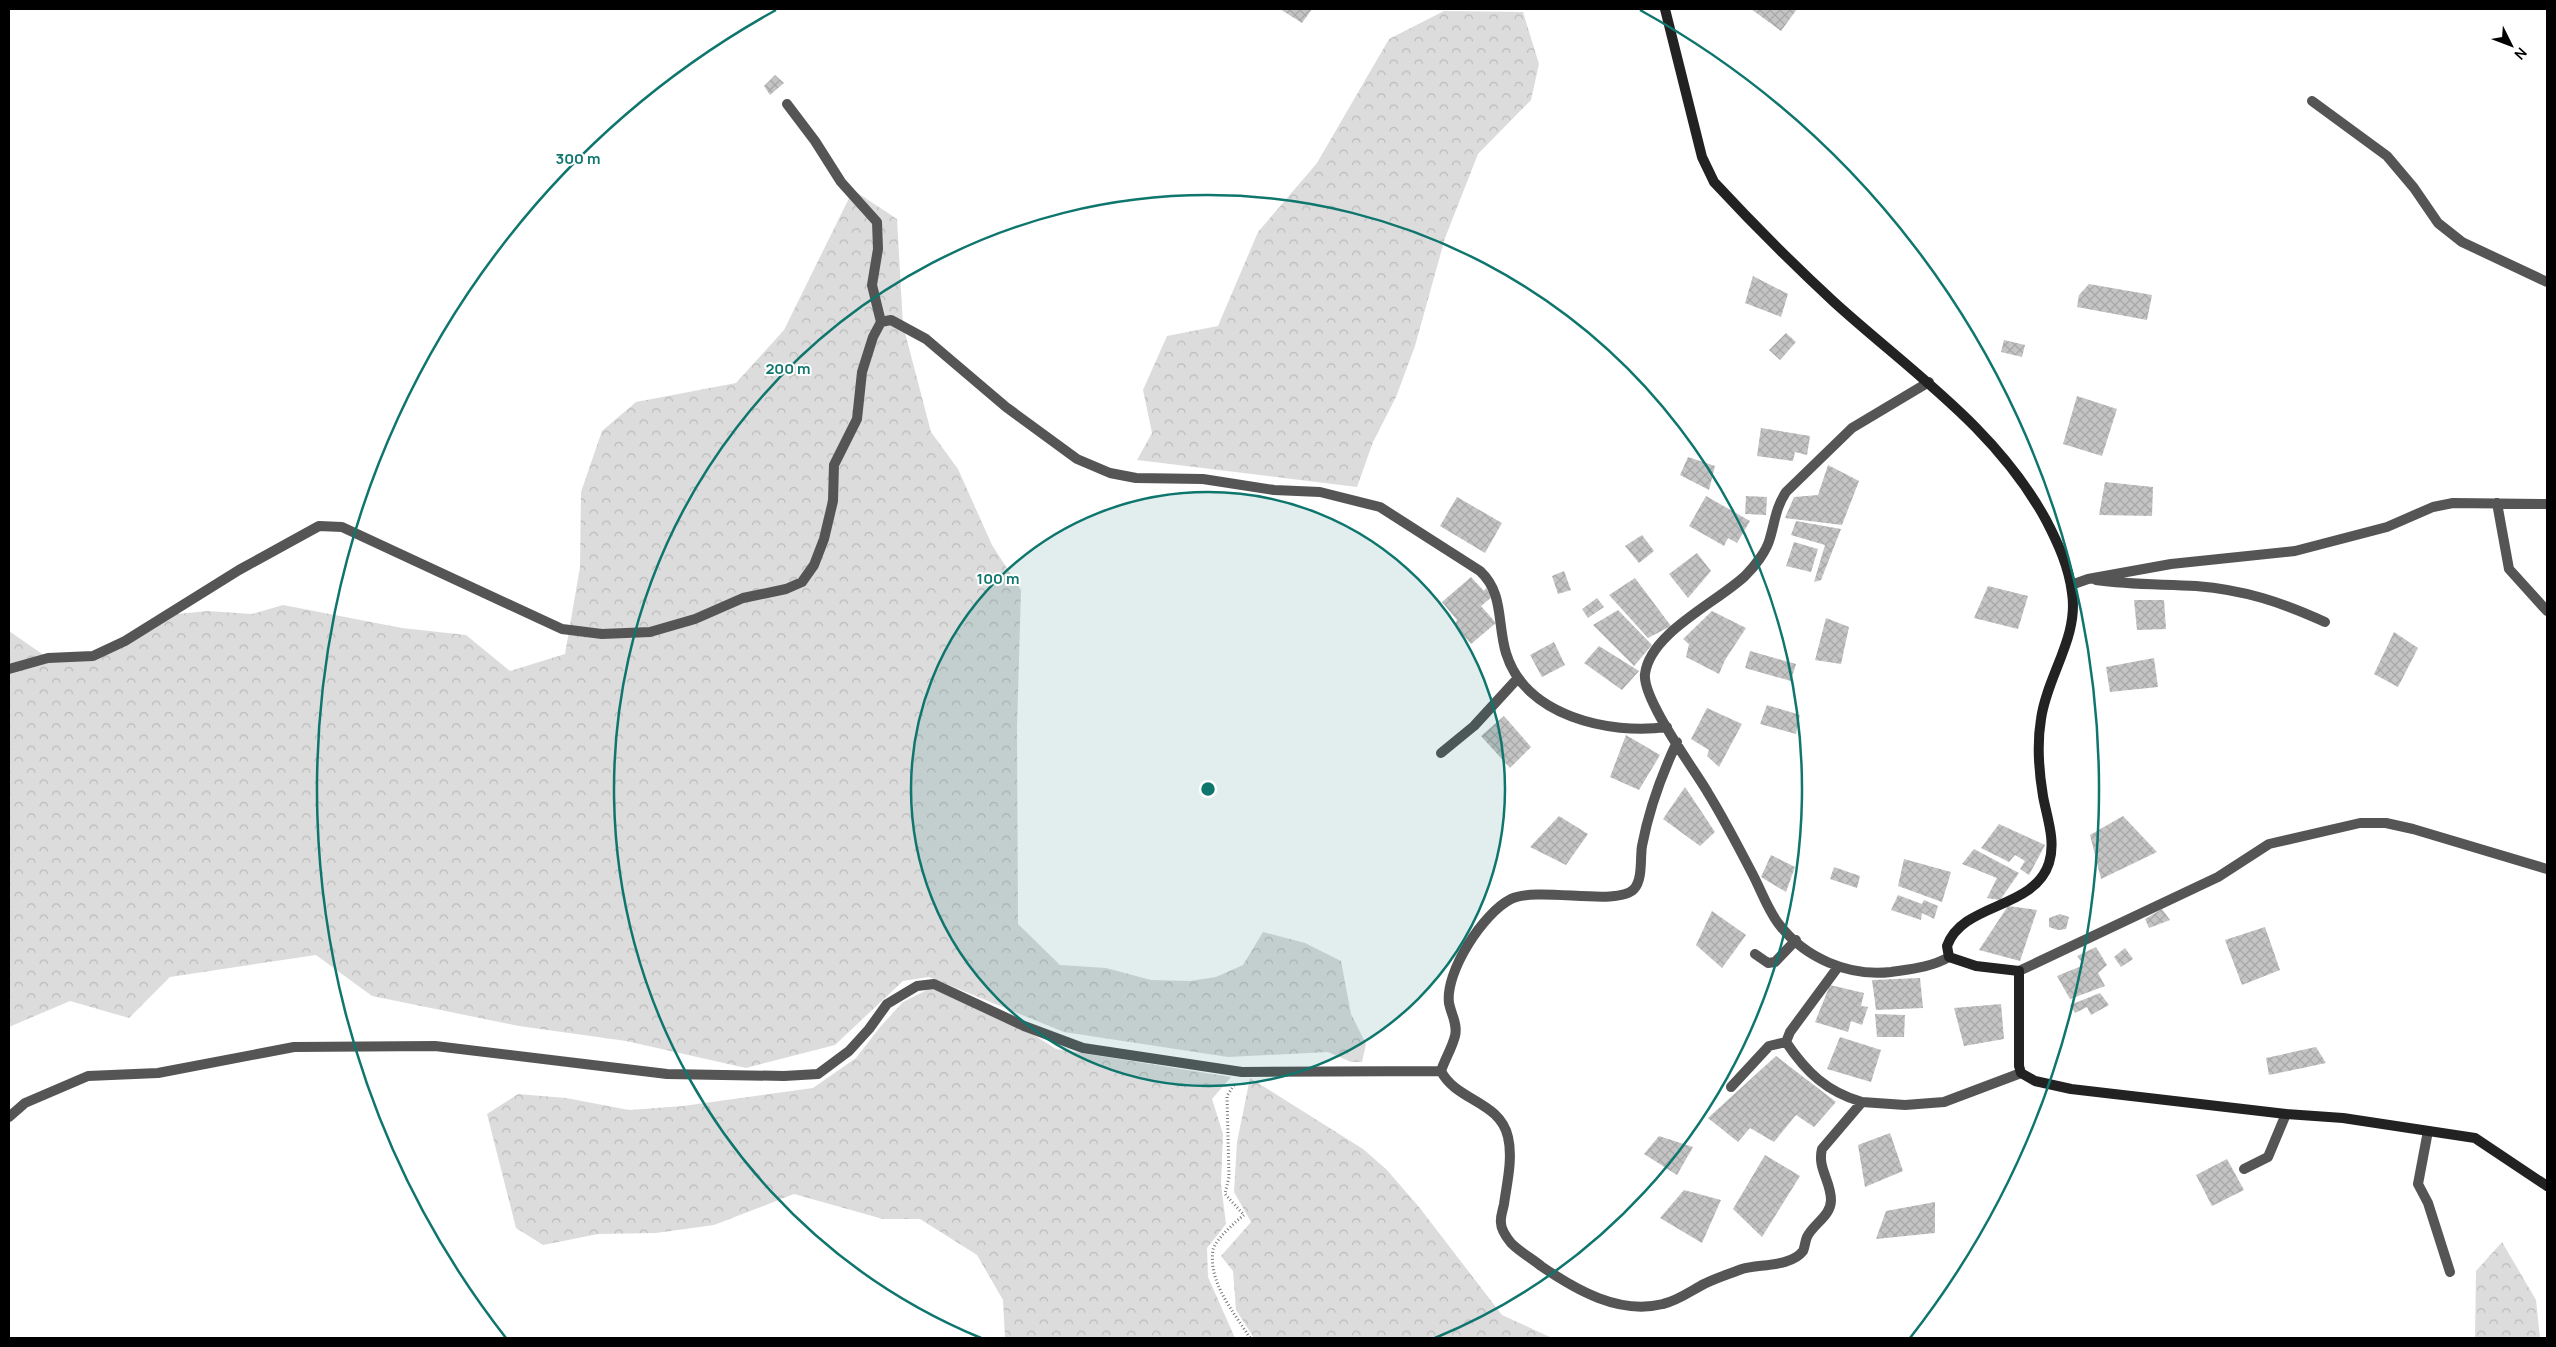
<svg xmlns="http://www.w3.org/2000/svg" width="2556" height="1347" font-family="Manrope,sans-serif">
<defs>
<pattern id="forest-crowns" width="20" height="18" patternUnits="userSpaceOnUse" patternTransform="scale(1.25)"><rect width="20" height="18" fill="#dcdcdc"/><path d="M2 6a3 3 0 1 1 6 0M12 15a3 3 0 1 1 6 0" fill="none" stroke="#bbb"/></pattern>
<pattern id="building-cross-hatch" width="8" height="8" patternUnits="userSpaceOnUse" patternTransform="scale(1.25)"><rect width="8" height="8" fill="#c4c4c4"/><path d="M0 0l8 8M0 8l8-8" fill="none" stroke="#a7a7a7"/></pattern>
</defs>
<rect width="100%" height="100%" fill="#fff"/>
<path fill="url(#forest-crowns)" d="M1444,11L1523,12L1539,64L1531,100L1478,154L1445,238L1415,346L1396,397L1373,442L1357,487L1137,460L1152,433L1143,390L1167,336L1218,326L1258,232L1317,163L1389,39Z
M853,190L897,219L903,325L931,432L958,469L992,545L1021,590L1017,727L1018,924L1060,965L1106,968L1151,980L1190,981L1216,977L1243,965L1263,932L1305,943L1341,961L1351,1014L1366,1044L1362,1062H1351L1328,1052L1228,1057L1064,1032L929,977L903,981L835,1045L746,1068L626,1041L519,1026L372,996L316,955L170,977L129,1018L70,1001L9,1027V631L48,658L93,656L167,615L208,611L252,614L283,605L402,628L466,635L510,671L565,654L580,567L581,492L602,431L636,402L736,383L784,330Z
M931,988L957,995L1018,1025L1056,1049L1231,1077L1212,1099L1223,1134L1221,1184L1226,1224L1207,1248L1208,1277L1235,1338H1005L1003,1300L977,1255L920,1219H883L794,1194L714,1225L656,1233L598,1234L543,1245L516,1228L487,1114L518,1094L566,1098L629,1110L683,1106L813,1088L856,1058L880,1027L903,1002Z
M1250,1078L1363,1149L1386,1169L1419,1207L1502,1315L1552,1338H1254L1236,1310L1233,1271L1221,1256L1251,1222L1234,1192L1237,1142Z
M2502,1242L2536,1300L2540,1338H2475L2476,1271Z"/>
<path fill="url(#building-cross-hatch)" d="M1280,9H1312L1302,23Z
M1751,9H1797L1781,31Z
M775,75L784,83L770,95L764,86Z
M1753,276L1788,294L1781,317L1745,303Z
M2089,284L2152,295L2147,320L2077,307L2079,295Z
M1786,333L1796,342L1780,360L1769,350Z
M2004,340L2025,345L2022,357L2001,352Z
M2077,396L2117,409L2102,456L2063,444Z
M1761,428L1810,436L1807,455L1795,452L1793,461L1757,456Z
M1688,457L1715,466L1709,490L1680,475Z
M1828,465L1859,481L1842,525L1785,518L1794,497L1818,495Z
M2105,482L2153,487L2152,516L2099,515Z
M1706,496L1750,521L1737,543L1728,538L1724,546L1689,526Z
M1746,496L1767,497L1766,515L1745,514Z
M1457,497L1502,523L1485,553L1440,526Z
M1796,521L1841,529L1821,580L1814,582L1825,545L1791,535Z
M1642,535L1654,551L1639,563L1625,546Z
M1794,542L1818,549L1811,572L1786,566Z
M1697,553L1711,571L1688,598L1669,574Z
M1564,571L1571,590L1558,594L1552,576Z
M1471,577L1484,591L1486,588L1493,596L1481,606L1496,623L1471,644L1455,625L1457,620L1442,602Z
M1635,578L1671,626L1648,638L1609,595Z
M1988,586L2028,596L2018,629L1974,618Z
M1597,598L1604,607L1588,618L1582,609Z
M2134,600H2164L2166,629L2137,630Z
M1618,610L1652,645L1634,666L1593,625Z
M1712,611L1746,628L1725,660L1719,674L1686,657L1689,644L1683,639Z
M1826,618L1849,627L1841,664L1815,660Z
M2394,632L2418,648L2398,687L2374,674Z
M1554,642L1565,665L1542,677L1530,655Z
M1599,646L1639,671L1622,690L1584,663Z
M1750,651L1796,664L1791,681L1745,668Z
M2154,658L2158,687L2110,692L2106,667Z
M1767,705L1800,715L1796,734L1760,724Z
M1707,708L1742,724L1719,767L1707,756L1709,750L1691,739Z
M1504,716L1531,747L1510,768L1481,736Z
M1626,735L1660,755L1639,790L1610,777Z
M1685,787L1715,832L1700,846L1663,819Z
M1559,816L1588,834L1566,865L1530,847Z
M2123,816L2157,852L2101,879L2090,835Z
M1999,824L2045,845L2029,875L2020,869L2025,861L2015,855L2009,862L1981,848Z
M1974,849L2019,873L2000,900L1987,898L1997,878L1962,864Z
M1771,855L1795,867L1786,892L1761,877Z
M1904,859L1951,872L1942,902L1898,886Z
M1834,867L1860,876L1857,888L1830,879Z
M1898,895L1922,904L1924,900L1938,906L1934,919L1922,913L1921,920L1891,910Z
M2008,906L2037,910L2020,961L1979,950Z
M2162,909L2170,920L2149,928L2145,919Z
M1712,911L1746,935L1722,968L1696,945Z
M2060,914L2069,917L2066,929L2058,930L2049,927V918Z
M2265,927L2280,970L2242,985L2225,940Z
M2096,947L2107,965L2098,973L2105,986L2070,999L2057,976L2084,965L2077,956Z
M2125,948L2133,959L2121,967L2114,957Z
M1920,978L1923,1008L1876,1010L1872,980Z
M1830,985L1864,993L1861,1006L1868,1007L1862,1025L1851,1021L1848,1032L1815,1022Z
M2100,993L2109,1005L2091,1015L2087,1007L2075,1013L2070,1005Z
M2001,1004L2004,1039L1964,1046L1954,1008Z
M1875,1014L1905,1015L1904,1037H1877Z
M1840,1037L1881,1050L1871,1082L1827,1069Z
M2316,1047L2326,1063L2269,1075L2266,1058Z
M1776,1056L1836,1102L1814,1127L1796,1115L1774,1142L1750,1128L1738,1142L1708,1118Z
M1890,1133L1903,1171L1865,1187L1858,1145Z
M1659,1136L1693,1147L1677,1175L1644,1154Z
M1765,1155L1800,1176L1762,1237L1733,1209Z
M2227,1159L2244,1190L2212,1206L2196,1175Z
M1684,1190L1721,1200L1702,1243L1660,1218Z
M1935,1202V1233L1876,1239L1886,1211Z"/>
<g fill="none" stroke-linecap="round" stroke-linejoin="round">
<path stroke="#777" stroke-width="3" stroke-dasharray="1 2.5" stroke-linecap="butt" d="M1234,1085L1227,1096L1229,1177L1225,1194L1244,1215C1235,1222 1215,1240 1213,1250C1208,1283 1234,1312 1250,1338"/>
<path stroke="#555" stroke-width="10" d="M1755,954L1768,963L1775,962L1796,940
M2244,1169L2268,1157L2286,1114"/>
<path stroke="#555" stroke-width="10" d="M2312,101L2387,156L2414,188L2438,223L2462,242L2547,282
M787,104L815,141L841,182L877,222L878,249L872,285L881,322
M1929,382L1852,428L1786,492C1776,507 1775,521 1770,538C1767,551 1754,567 1745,576C1716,603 1650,633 1645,674C1642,699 1694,769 1708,793C1724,819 1738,846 1752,873C1761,890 1767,908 1778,923C1804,958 1849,977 1891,972C1911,969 1932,967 1949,957
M2497,503L2509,569L2547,611
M2096,580C2130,585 2163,584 2196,586C2245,590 2281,602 2325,622
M2071,585L2088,579L2171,564L2295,551L2387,527L2433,507L2453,503L2547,504
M9,669L48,658L93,656L125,641L239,570L319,526L342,527L562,629L602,634L650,632L695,619L743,598L786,589L802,582L814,565L824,539L833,501L834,465L857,419L862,372L873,337L881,322L891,320L926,339L1006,407L1077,459L1110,473L1136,478L1203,479L1274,490L1320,492L1380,507L1480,571C1504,593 1497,623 1506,653C1525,716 1609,735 1667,727
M1441,753L1474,726L1518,678
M1838,967L1790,1032L1786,1042C1806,1072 1827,1092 1862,1102
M2019,971L2218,877L2269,844L2360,823H2386L2413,829L2547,869
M1441,1071C1445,1059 1452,1048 1455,1036C1458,1024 1451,1014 1449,1003C1445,972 1483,913 1511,899C1538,886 1618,907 1634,889C1643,879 1640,858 1642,846C1649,809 1661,776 1677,742
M1731,1087L1769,1046L1786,1042
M9,1117L25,1103L88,1076L158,1073L294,1047L435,1046L667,1074L784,1076L818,1074L849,1051L869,1029L887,1004L917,986L934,984L1024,1026L1083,1048L1242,1072L1441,1071C1456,1101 1500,1101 1508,1137C1513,1158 1507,1183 1504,1204C1503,1210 1500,1217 1501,1223C1501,1229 1507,1238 1511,1243C1520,1252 1531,1258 1541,1266C1576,1290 1619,1315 1663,1304C1677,1301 1691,1291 1704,1284C1716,1278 1729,1274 1742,1269C1759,1264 1791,1267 1803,1251C1805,1247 1805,1241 1807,1237C1813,1224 1831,1216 1831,1200C1831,1181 1817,1168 1822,1149L1862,1102L1905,1105L1944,1102L2021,1073
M2428,1131L2418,1184L2428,1203L2450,1272"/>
<path stroke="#222" stroke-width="10" d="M1665,9L1702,157L1714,182C1752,223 1793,264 1834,302C1910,371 1996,428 2046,520C2058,543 2069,567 2072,593C2079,637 2047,676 2041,719C2037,743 2039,772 2043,796C2047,818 2056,841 2049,863C2034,910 1963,902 1947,946L1949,957L1976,966L2019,971V1066L2021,1073L2035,1081L2071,1089L2286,1114L2343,1118L2475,1138L2547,1186"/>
</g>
<circle cx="1208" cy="789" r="297" fill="#0f766e" fill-opacity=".12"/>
<g fill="none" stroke="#0f766e" stroke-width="2.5">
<circle cx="1208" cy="789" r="297"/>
<path d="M981 1338A594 594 0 1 1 1435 1338"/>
<path d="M506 1338A891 891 0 0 1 776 10M1640 10A891 891 0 0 1 1910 1338"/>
</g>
<circle cx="1208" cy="789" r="8" fill="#0f766e" stroke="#fff" stroke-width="2.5"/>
<g font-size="15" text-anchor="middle" font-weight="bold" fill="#0f766e" stroke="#fff" stroke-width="4" stroke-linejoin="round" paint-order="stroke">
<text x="578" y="164">300 m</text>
<text x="788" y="374">200 m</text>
<text x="998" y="584">100 m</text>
</g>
<rect width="2556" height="1347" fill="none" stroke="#000000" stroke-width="20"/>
<g transform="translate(2511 45) rotate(132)" stroke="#ffffff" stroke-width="4" paint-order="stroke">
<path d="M0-4L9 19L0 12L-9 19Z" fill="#000000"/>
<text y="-8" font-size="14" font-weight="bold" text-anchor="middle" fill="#000000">N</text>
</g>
</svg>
